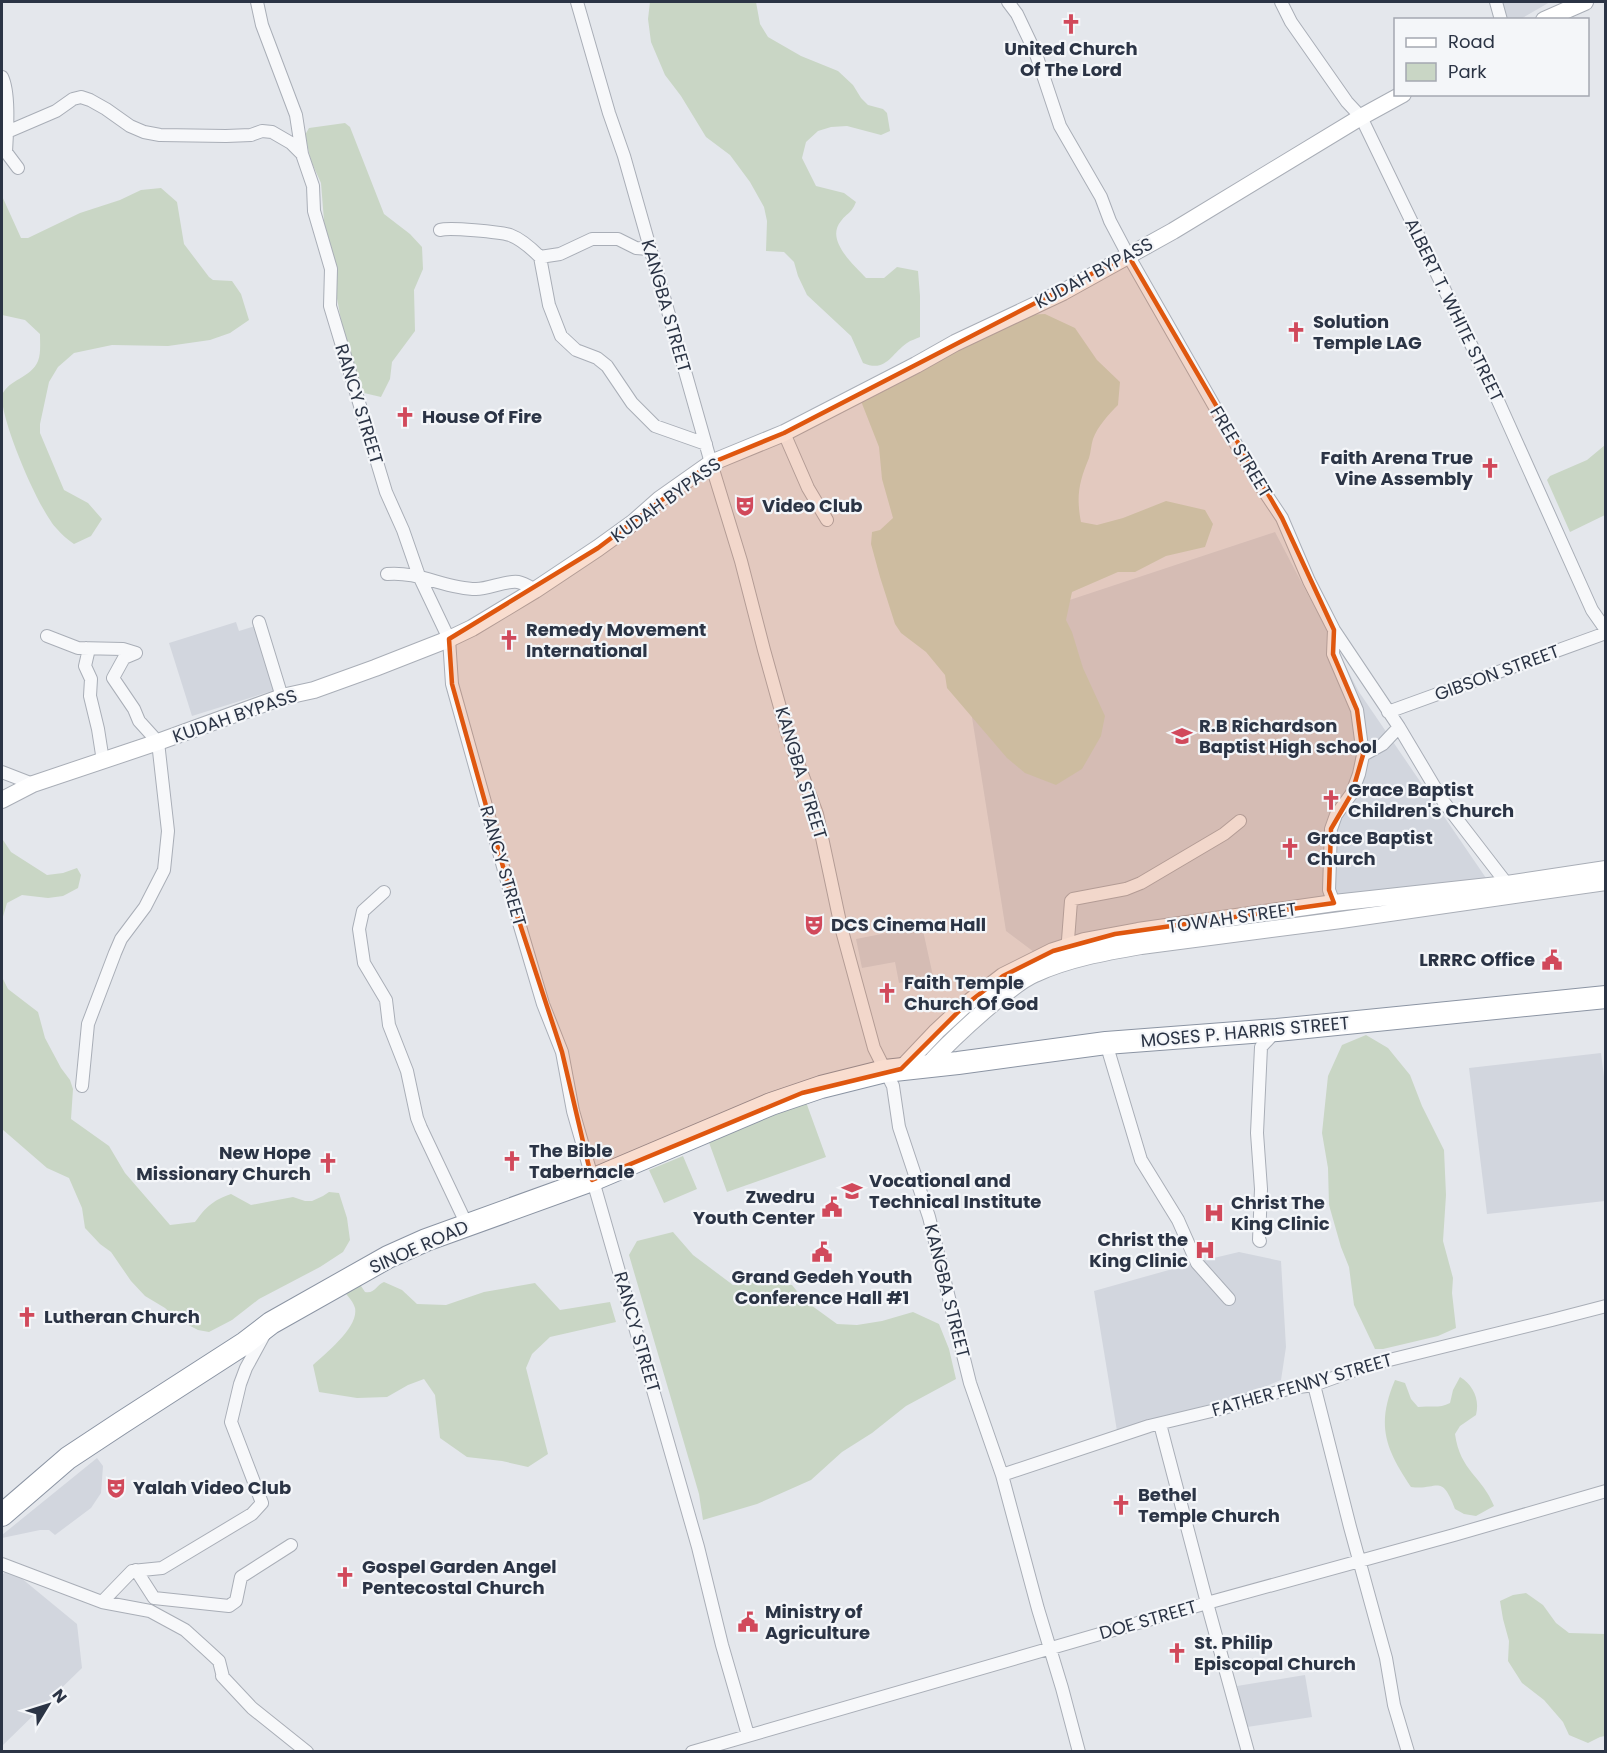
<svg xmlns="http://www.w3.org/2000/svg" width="1607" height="1753" font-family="Poppins,sans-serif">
<rect width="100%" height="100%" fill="#e4e7ec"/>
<path fill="#d2d6de" d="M1499,2H1550L1519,20L1507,19L1502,16Z
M1275,532L1359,692L1486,878L1345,897L1034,952L1006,931L967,686L955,638Z
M236,622L239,631L258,625L278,689L192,716L169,643Z
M922,926L933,976L899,983L895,962L862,968L856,939Z
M1601,1053L1606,1093L1605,1201L1487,1214L1469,1068Z
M1239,1252L1281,1261L1286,1347L1281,1380L1252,1392L1117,1431L1094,1291L1201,1261Z
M97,1458L103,1466L101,1493L91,1508L55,1535L49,1530H40L2,1538V1535Z
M9,1568L77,1624L82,1668L2,1746V1575Z
M1305,1675L1312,1717L1247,1727L1237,1686Z"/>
<path fill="#c9d6c5" d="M650,2H756L760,24L768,37L801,56L838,71L853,85L861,98L868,105L883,109L887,113L890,131L881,135L847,126L831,127L818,131L806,142L802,158L816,186L844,193L856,202C851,214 848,212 841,221C825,240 853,264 866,278H884L897,267L918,271L920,296V337C916,339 911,340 907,343C891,354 886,373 863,363L851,336L807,295L798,276L794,262L784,252L766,251L767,221L764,207L750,182L730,155L706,137L681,96L665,75L651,42L648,19Z
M345,123L350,127L384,214L410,234L422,247L423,269L414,290L415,331L392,362L390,379L381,397L364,393L354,376L343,331L325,233L321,183L311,161L305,135L309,128Z
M161,188L177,202L184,244L209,277L213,280L232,281L241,294L249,320L230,333L210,340L168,346L112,345L74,353L58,367L49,382L40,424V433L64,490L88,503L102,519L91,536L74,544C68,540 62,535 57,529C39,511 0,419 2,395C9,379 31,378 38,361C41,354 40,342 40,334L25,320L2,315V196L21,238H28L80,213L120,200L141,190Z
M1045,314L1075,328L1097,360L1120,382L1118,405C1108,415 1098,426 1093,439C1091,445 1091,452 1089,458C1079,482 1076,496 1081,522L1097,525L1123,518L1166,501L1205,510L1213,524L1205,547L1166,556L1135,572H1118L1072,592L1066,620L1072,632L1083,668L1105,716L1101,736L1082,769L1056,785L1025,773L1007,758L947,688L945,675L926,652L901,633L895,624L880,577L871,544L872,532L880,530L893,518L882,479L879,447L859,396L1024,315Z
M1605,445V515L1570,532L1547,480L1550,476L1587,460Z
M2,812L3,840L11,852L47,875L63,873L77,868L81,875L78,888L63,896L48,898L22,895L7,903L2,920Z
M2,977L8,989L38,1012L45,1038L61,1068L70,1080L73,1089L71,1119L109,1146L125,1173L170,1225L195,1222C207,1206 212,1201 231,1194L251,1205L293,1197L305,1201H312L323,1196L329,1192L339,1193L347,1218L350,1240L343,1252L320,1267L259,1299L232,1320L209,1332L198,1330L177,1319L165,1308L145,1296L131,1281L111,1252L100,1244L85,1228L82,1208L69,1178L47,1168L2,1129Z
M1366,1035L1388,1048L1410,1075L1422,1106L1444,1150L1446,1195L1443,1241L1453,1278L1452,1293L1456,1328L1438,1336L1383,1349H1375L1354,1305L1349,1267L1341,1247L1329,1205L1328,1168L1322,1133L1328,1076L1342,1045Z
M806,1102L826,1157L727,1192L707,1137Z
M683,1156L697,1189L664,1203L649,1170Z
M673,1232L693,1255L733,1285L758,1282L792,1285L804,1300L837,1324L857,1325L882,1321L913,1312L939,1324L949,1349L956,1379L906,1406L872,1433L842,1452L811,1480L757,1504L703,1520L699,1494L629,1255L637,1241Z
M355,1277L365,1292C375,1294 376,1285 384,1282L402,1290L417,1304L446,1305L484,1292L535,1283L560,1310L610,1302L616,1322L550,1337L532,1354L526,1368L548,1454L528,1467L502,1461L467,1457L440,1438L435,1395L424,1379L408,1385L387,1397L357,1398L319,1392L313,1365C326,1353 359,1327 355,1308C353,1300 343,1291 338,1284Z
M1460,1377C1473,1385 1480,1399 1476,1415L1460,1426L1455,1434C1460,1471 1482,1476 1494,1506L1476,1516L1464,1514L1455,1509C1441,1472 1438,1491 1411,1487C1385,1448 1376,1425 1395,1380L1405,1383L1411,1399L1418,1407C1429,1405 1439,1409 1450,1403L1453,1390Z
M1526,1593L1543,1605L1556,1623L1569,1633L1605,1634V1736L1600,1737L1588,1743L1569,1735L1563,1722L1544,1700L1522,1683L1508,1661L1509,1641L1503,1619L1500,1601L1513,1595Z"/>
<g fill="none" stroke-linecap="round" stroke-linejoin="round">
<g stroke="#a9aeb7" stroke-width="14">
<path id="street" d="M257,2L262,25L296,115L302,154L313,186L314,211L331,269L330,306L386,492L403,530L419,576L449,639L452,684L514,906L543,1004L562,1052L573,1111L698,1547L722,1645L748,1735
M577,2L609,113L624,156L711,463L741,561L764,650L788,736L817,814L841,927L874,1048L893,1086L899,1127L929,1217L970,1383L1002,1475L1038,1609L1062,1688L1079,1752
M1008,2L1017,14L1036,54L1060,126L1101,197L1110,221L1128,255L1256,479L1282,518L1309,581L1334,630L1399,727L1443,801L1507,884
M1281,2L1291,22L1347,102L1361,117L1495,394L1592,610L1606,630
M1496,2L1501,20
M2,77C10,93 7,133 6,152L18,168
M2,137L7,132L56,111L73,99L81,97L90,100L106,109L130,126L144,132L160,135L226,136L251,135L262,131L272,132L291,143L302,154
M440,230C449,227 500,232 510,235C521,239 532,249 540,257L560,254L592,239H618L636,248L649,249
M540,257L549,305L561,336L576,350L597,358L607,366L632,403L655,426L706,444
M784,433L808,488L827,520
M387,574C419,571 446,589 476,589C489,589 507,580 518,582C524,583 530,587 535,590
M259,622L282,697
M47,636L78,648L123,649L136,653L124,658L113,678L134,709L139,721L158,742L168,831L164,870L145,907L121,939L115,953L88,1024L82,1086
M86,648L88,653L85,666L91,679L90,696L98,729L103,761
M1388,712L1606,633
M1363,755L1383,744L1399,727
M2,772L33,784
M384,892L363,911L359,929L364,963L386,1000L389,1025L407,1071L417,1118L421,1128L467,1225
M1334,903L1329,890L1331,829L1336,815L1352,793L1359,774L1363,755L1357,710L1333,654L1334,630
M1068,940L1071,901L1073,899L1126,889L1141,883L1224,834L1240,821
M1106,1043L1141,1160L1178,1220L1197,1263L1229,1299
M1260,1241L1259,1240L1261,1189L1257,1133L1261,1047L1276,1031
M1314,1385L1350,1527L1386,1658L1394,1705L1408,1752
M1160,1424L1207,1603L1248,1752
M1002,1475L1149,1426L1224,1408L1291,1388L1314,1385L1369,1365L1552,1320L1606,1306
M2,1564L102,1602L150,1611L185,1630L206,1649L219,1661L223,1677
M136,1570L154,1598L229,1606L236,1601L241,1577L291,1545
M102,1602L132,1571L162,1568L252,1514L262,1503L231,1422L240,1384L246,1368L264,1335
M222,1676L252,1708L307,1752
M692,1752L1207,1603L1454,1535L1606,1491"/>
</g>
<g stroke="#a9aeb7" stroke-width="18">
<path id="secondary" d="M1544,20L1585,2
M2,800L33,784L158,742L282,697L314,690L375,668L449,639L472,628L535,590L598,548L634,522L660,499L711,463L784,433L916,365L955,343L1063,292L1173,231L1361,117L1403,94
M927,1066C949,1042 972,1021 997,1000C1009,991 1021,980 1035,974C1067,959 1106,952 1141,946L1341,920L1606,882
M901,1069L937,1031L964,1006L1003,976L1053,951L1084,941L1138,931L1334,903L1507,884L1606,869"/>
</g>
<g stroke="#8b94a3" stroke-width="24">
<path id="highway" d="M2,1515L68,1458L121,1423L245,1343L271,1323L388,1257L426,1240L592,1180L771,1104L821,1087L885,1071L958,1063L1106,1043L1277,1030L1606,997"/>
</g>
<use href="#street" stroke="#f7f8fa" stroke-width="12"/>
<use href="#secondary" stroke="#fff" stroke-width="16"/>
<use href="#highway" stroke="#fff" stroke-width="22"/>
</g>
<path fill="#df570f" fill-opacity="0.2" stroke="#df570f" stroke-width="4.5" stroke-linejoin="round" d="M1128,255L1282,518L1334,630L1333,654L1357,710L1363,755L1352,793L1331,829L1329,890L1334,903L1115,934L1053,951L1003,976L964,1006L901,1069L802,1093L592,1180L562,1052L514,906L452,684L449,639L598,548L711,463L784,433Z"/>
<defs>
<g id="church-bare" transform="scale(1.62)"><path d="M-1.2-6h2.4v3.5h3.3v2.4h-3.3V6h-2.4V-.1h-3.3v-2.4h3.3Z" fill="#d1495b" stroke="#f4f6f9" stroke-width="2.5" paint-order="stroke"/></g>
<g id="theatre-bare" transform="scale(1.62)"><path d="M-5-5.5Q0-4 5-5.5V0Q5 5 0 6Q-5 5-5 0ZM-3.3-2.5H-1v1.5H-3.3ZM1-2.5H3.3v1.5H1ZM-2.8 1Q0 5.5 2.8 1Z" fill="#d1495b" stroke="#f4f6f9" stroke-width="2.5" paint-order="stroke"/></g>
<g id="school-bare" transform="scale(1.62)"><path d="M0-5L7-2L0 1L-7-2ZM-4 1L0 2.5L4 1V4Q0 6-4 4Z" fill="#d1495b" stroke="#f4f6f9" stroke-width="2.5" paint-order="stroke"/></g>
<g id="civic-bare" transform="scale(1.62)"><path d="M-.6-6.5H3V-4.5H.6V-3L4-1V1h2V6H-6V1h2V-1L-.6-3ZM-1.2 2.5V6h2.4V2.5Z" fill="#d1495b" stroke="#f4f6f9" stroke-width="2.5" paint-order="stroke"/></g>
<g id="university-bare" transform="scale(1.62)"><path d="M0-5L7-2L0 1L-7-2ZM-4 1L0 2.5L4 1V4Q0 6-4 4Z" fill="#d1495b" stroke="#f4f6f9" stroke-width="2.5" paint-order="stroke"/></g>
<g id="hospital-bare" transform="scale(1.62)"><path d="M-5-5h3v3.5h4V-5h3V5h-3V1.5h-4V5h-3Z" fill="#d1495b" stroke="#f4f6f9" stroke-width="2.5" paint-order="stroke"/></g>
</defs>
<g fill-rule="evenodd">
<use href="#church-bare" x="1071" y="24"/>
<use href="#church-bare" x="1296" y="332"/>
<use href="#church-bare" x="405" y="417"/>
<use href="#church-bare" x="1490" y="468"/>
<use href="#theatre-bare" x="745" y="506"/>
<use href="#church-bare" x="509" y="640"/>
<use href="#school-bare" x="1182" y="736"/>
<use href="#church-bare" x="1331" y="800"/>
<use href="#church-bare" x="1290" y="848"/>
<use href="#theatre-bare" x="814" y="925"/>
<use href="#civic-bare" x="1552" y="960"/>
<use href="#church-bare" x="887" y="993"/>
<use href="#church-bare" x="512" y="1161"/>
<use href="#church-bare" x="328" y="1163"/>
<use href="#university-bare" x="852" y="1191"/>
<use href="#civic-bare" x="832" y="1207"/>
<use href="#hospital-bare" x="1214" y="1213"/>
<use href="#hospital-bare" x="1205" y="1250"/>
<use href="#civic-bare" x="822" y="1252"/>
<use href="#church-bare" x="27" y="1317"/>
<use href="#theatre-bare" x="116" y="1488"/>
<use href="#church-bare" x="1121" y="1505"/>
<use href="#church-bare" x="345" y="1577"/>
<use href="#civic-bare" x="748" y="1622"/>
<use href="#church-bare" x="1177" y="1653"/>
</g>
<g text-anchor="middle" stroke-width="4.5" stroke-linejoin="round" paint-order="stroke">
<g font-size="18" font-weight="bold" fill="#2b3445" stroke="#f4f6f9" text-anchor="start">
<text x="1071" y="55" text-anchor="middle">United Church<tspan x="1071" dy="21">Of The Lord</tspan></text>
<text x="1313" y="328">Solution<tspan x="1313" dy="21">Temple LAG</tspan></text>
<text x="422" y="423">House Of Fire</text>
<text x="1473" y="464" text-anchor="end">Faith Arena True<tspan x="1473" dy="21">Vine Assembly</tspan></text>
<text x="762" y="512">Video Club</text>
<text x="526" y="636">Remedy Movement<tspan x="526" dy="21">International</tspan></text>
<text x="1199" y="732">R.B Richardson<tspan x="1199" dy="21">Baptist High school</tspan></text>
<text x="1348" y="796">Grace Baptist<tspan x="1348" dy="21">Children's Church</tspan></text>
<text x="1307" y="844">Grace Baptist<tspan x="1307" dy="21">Church</tspan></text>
<text x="831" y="931">DCS Cinema Hall</text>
<text x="1535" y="966" text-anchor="end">LRRRC Office</text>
<text x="904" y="989">Faith Temple<tspan x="904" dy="21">Church Of God</tspan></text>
<text x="529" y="1157">The Bible<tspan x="529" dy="21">Tabernacle</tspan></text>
<text x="311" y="1159" text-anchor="end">New Hope<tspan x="311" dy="21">Missionary Church</tspan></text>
<text x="869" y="1187">Vocational and<tspan x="869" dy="21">Technical Institute</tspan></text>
<text x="815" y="1203" text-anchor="end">Zwedru<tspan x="815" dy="21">Youth Center</tspan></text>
<text x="1231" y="1209">Christ The<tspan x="1231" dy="21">King Clinic</tspan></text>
<text x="1188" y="1246" text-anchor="end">Christ the<tspan x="1188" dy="21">King Clinic</tspan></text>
<text x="822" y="1283" text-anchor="middle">Grand Gedeh Youth<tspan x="822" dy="21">Conference Hall #1</tspan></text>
<text x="44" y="1323">Lutheran Church</text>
<text x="133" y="1494">Yalah Video Club</text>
<text x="1138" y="1501">Bethel<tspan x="1138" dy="21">Temple Church</tspan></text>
<text x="362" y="1573">Gospel Garden Angel<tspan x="362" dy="21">Pentecostal Church</tspan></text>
<text x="765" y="1618">Ministry of<tspan x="765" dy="21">Agriculture</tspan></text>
<text x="1194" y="1649">St. Philip<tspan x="1194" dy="21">Episcopal Church</tspan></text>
</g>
<g font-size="18" fill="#2b3445" stroke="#f4f6f9">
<text transform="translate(1094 273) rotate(-28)" y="6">KUDAH BYPASS</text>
<text transform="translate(666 306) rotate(74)" y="6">KANGBA STREET</text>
<text transform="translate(1454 310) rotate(64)" y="6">ALBERT T. WHITE STREET</text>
<text transform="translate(359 404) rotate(73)" y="6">RANCY STREET</text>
<text transform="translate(1241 452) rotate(59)" y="6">FREE STREET</text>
<text transform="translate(666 500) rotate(-36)" y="6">KUDAH BYPASS</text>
<text transform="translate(1497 673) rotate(-20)" y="6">GIBSON STREET</text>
<text transform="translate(235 716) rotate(-19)" y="6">KUDAH BYPASS</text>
<text transform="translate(801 773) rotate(73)" y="6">KANGBA STREET</text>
<text transform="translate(503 866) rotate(74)" y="6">RANCY STREET</text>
<text transform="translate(1232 918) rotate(-8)" y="6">TOWAH STREET</text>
<text transform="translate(1245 1032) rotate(-5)" y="6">MOSES P. HARRIS STREET</text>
<text transform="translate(419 1247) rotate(-24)" y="6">SINOE ROAD</text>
<text transform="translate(947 1291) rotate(76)" y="6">KANGBA STREET</text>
<text transform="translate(637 1332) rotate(74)" y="6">RANCY STREET</text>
<text transform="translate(1302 1385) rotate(-16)" y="6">FATHER FENNY STREET</text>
<text transform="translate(1148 1620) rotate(-16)" y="6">DOE STREET</text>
</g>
</g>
<rect width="1607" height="1753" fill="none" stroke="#2b3445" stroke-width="6"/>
<rect x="1394" y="18" width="195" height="78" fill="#f4f6f9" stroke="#a4a8b1" stroke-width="1.5"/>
<rect x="1406" y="38" width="30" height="9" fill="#ffffff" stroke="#a4a8b1" stroke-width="1.5"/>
<text x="1448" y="48" font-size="18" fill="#2b3445">Road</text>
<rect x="1406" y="63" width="30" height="18" fill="#c9d6c5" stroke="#a4a8b1" stroke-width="1.5"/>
<text x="1448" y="78" font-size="18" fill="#2b3445">Park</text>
<g transform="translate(48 1705) rotate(52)" stroke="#f4f6f9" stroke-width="4.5" paint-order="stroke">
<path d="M0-4.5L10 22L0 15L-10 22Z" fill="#2b3445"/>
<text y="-9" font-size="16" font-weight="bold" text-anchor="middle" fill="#2b3445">N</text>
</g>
</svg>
